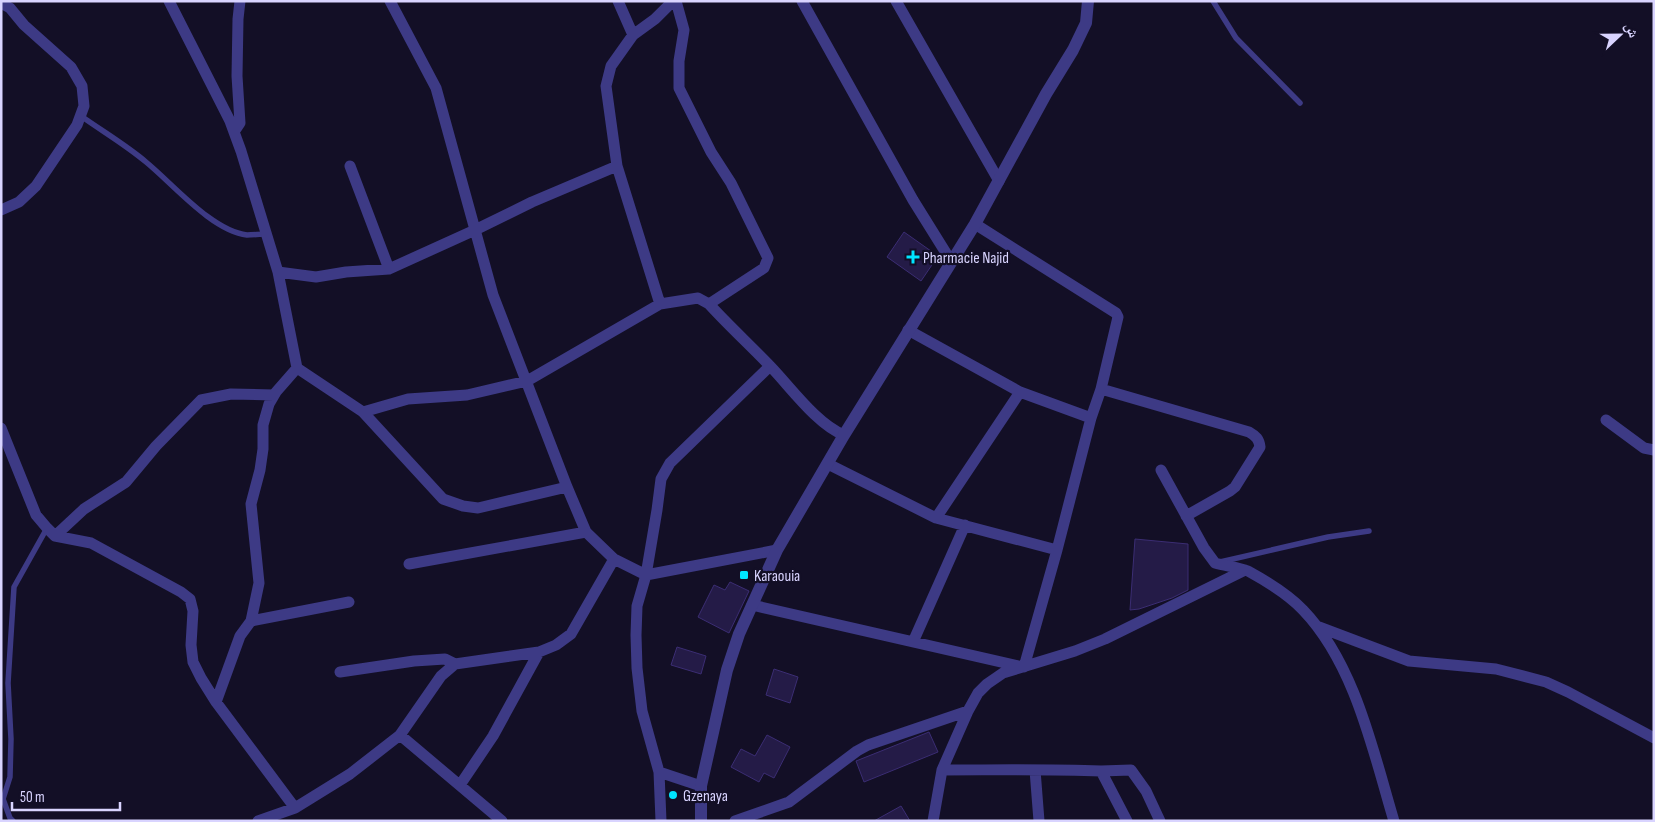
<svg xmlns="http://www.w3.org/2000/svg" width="1655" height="822" font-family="'Sofia Sans Condensed','Noto Naskh Arabic',sans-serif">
<rect width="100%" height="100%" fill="#130f26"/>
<path fill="#241b47" stroke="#3b2d73" d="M904,232L938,256L921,281L887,257Z
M1135,539L1188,544V590L1172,598L1139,609L1130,610Z
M730,582L749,591L729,633L698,617L714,585L725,590Z
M677,647L706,656L701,674L671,665Z
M774,669L798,677L790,703L766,695Z
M929,732L938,752L864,782L856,761Z
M767,735L790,747L774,778L764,773L759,782L731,767L741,749L755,756Z
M901,806L910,821H874Z"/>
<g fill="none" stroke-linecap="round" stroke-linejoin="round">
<path stroke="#3d3a85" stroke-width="5.5" d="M1213,1L1236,38L1300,103
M81,116C102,131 126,145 146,162C173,184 212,231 247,235C253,235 260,234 266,234
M1220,562L1328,537L1369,531
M13,821L10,818L3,799L10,777L11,739L8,683L14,587L47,528"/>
<path stroke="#3d3a85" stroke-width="11" d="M169,1L230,121L241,151L278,272L297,368L276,392L269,404L263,425V449L260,470L251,504L259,583L251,621L240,636L216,702
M390,1L436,88L493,295L567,487L586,532L614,559L646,575L777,550
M618,1L633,35
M676,1L684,30L679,61V88L711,152L731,183L768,258L764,268L709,304
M802,1L913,200L951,261
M896,1L999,181
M1,3L10,8L24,25L71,67L82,86L84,106L77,125L36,186L19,202L1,210
M234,132L240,123L237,76L238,19L240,1
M350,166L389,269
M975,224L1116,313L1118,317L1101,389L1091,418L1057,550L1024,667
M278,272L316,277L346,272L389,269L475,230L532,202L617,166
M660,304L617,166L606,86L611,66L633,35L655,19L673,1
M908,330L1020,392L1091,418
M297,368L363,412L443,499L463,506L478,508L567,487
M1101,389L1249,432C1256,436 1259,439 1260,447L1235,487L1230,491L1186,516
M363,412L408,399L467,395L527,381L660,304L698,298L709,304C729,326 751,346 771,367C792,389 817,424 844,435
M1606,420L1644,448L1654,450
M1,428L36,515L47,528L55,536L91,543L181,592L190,599L193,611L191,645L193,662L201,678L216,702L295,808
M828,464L936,518L1057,550
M1161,470L1204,548L1215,563C1225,566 1238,567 1248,571C1268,582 1288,594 1303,610C1355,664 1373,751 1394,821
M936,518L1020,392
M55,536L84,509L126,482L156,446L201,400L231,394L274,395
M409,564L586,532
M752,605L1023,667
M251,621L349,602
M1319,627L1409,661L1496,669L1546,682L1568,692L1654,738
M913,642L965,525
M340,672L414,661L445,659L455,664
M400,735L502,821
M942,770C995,770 1048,769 1101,771L1127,821
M1035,770L1039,821
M1101,771L1131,770L1146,791L1160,821
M659,772L661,821
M460,785L493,736L539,652
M701,786L659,772L642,711L637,668L636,635L637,606L646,575L657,510L661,479L670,463L770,366
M258,821L295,808L350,774L400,735L441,676L455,664L539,652L556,645L571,634L614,559
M735,821L789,802L857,751L868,745L968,711
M933,821L942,770L968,711L978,693L987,684L1003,673L1075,651L1105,639L1245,570"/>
<path stroke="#3d3a85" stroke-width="12" d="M701,821V786L727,670L739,634L777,550L844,435L975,224L1046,94L1073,50L1086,23L1088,1"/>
</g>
<g fill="#00e5ff" stroke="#130f26" stroke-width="2">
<path d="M910.5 249.5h5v5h5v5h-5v5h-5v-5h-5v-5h5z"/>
<rect x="739" y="570" width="10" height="10" rx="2.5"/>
<circle cx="673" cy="795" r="5"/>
</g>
<g text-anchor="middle" stroke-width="4.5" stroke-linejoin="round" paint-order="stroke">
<g font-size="16" fill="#d9d4ff" stroke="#130f26" text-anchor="start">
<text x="923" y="263">Pharmacie Najid</text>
<text x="754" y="581">Karaouia</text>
<text x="683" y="801">Gzenaya</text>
</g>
</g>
<rect width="1655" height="822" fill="none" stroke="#d9d4ff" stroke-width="5"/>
<g transform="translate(1620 35) rotate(68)" stroke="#130f26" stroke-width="4" paint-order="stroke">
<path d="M0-4L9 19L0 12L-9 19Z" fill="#d9d4ff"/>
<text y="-8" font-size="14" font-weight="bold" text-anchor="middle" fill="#d9d4ff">ش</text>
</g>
<path d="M12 802v8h108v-8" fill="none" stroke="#d9d4ff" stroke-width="2.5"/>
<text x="20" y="802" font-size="15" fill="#d9d4ff" stroke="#130f26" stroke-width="4" paint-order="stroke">50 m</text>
</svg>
